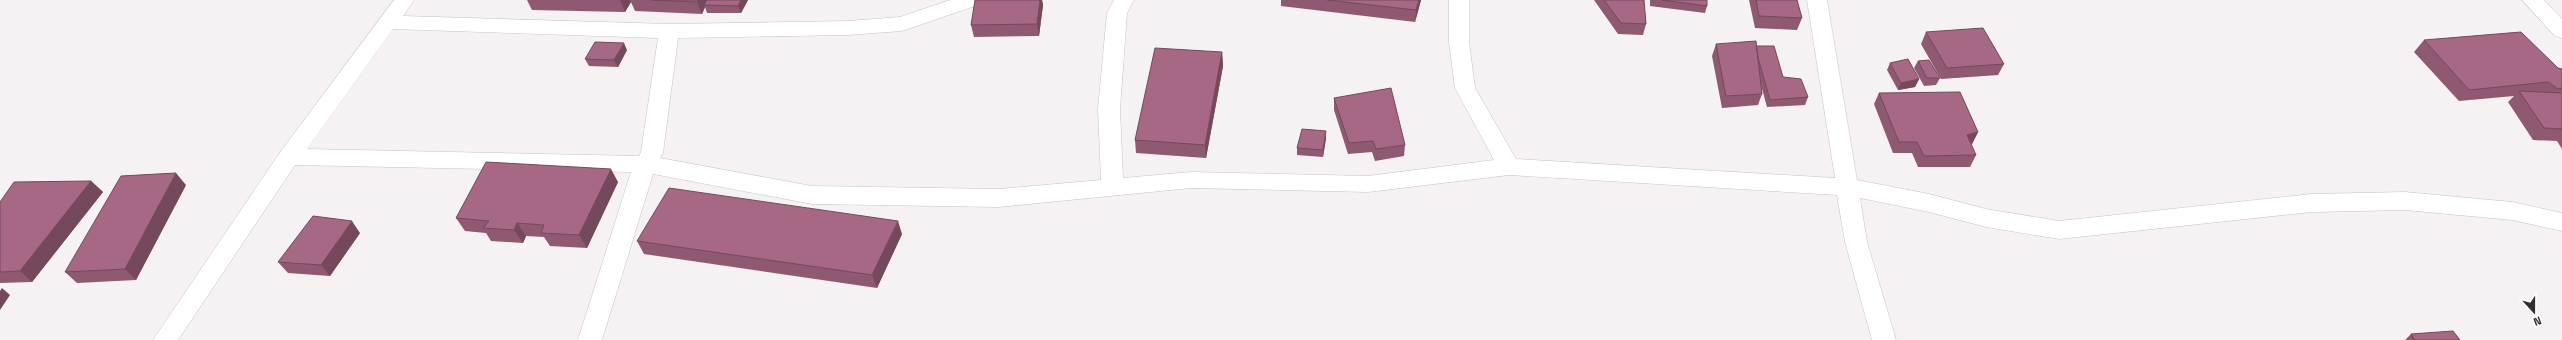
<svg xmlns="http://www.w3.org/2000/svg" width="2562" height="340" font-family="'Space Grotesk',sans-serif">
<rect width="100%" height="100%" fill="#f6f1f3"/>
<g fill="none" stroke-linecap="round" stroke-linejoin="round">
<g stroke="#c7c2c4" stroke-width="1">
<path id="minor" d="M394,0H414L403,16L669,24L848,21L900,17L950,0H981L978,5L902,31L848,35L678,38L663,153L660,158L812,186L999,189L1101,180L1098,109L1107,13L1114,0H1134L1127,13L1120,109L1123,178L1191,172L1368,176L1494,160L1455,88L1449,42V0H1469V42L1475,88L1516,159L1835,178L1807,0H1827L1857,180L1929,194L1986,209L2059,221L2312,194L2405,192L2512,202L2562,213V231L2512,220L2405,210L2312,212L2059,239L1986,227L1929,212L1860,198L1867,242L1896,340H1872L1845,242L1837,195L1509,175L1368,192L1191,188L999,207L812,204L653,174L602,340H578L631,172L295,165L178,340H153L281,151ZM393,29L658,38L641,152L639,156L307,149Z
M2522,0H2544L2562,19V38L2555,36Z"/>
</g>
<use href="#minor" fill="#fff" fill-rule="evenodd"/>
</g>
<path fill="#8f5972" d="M527,0H748L741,13H707L705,7L702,14L635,11L631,2L625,12L532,10Z
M975,0H1042L1043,5L1039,36L974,37L971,25Z
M1281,0H1421L1415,22L1281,6Z
M1594,0H1644L1646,24L1643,35L1618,34Z
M1650,0H1707V6L1705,13L1650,6Z
M1749,0H1797L1802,18L1797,30L1755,28Z
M1926,32L2004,64L1998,75L1941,79L1921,44Z
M2424,40L2562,69V149L2557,141L2533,140L2508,102L2514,96L2459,101L2414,52Z
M1716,44L1756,46L1783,77L1808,97L1805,105L1767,107L1761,85L1762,94L1758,105L1722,108L1712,56Z
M627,50L618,67L589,66L585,59Z
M1222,52L1223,66L1206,158L1136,153L1135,140Z
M1918,61L1940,78L1936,85L1924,86L1914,68Z
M1890,63L1919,79L1915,87L1898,90L1887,70Z
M1879,93L1978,132L1972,144H1971L1976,155L1970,167H1918L1912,153H1893L1874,104Z
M1334,98L1405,145L1404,156L1375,161L1372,152L1348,154L1334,110Z
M1326,131V138L1323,157L1297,155V148Z
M91,181L103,192L32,282L0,283V202Z
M618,182L587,248L550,246L544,237L526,236L523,243L491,241L486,233L465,231L456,218Z
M186,185L136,280L77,283L65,272Z
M360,233L330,276L288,273L278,262Z
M902,234L877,288L644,254L637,241Z
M2411,334L2460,340H2405Z"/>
<path fill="#74495c" d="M620,0H630L631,2L625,12Z
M698,0H708L704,5L705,7L702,14L697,2Z
M741,0H748L741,13L738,6Z
M1040,0H1042L1043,5L1039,36L1037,24Z
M1419,0H1421L1415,22L1416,10Z
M624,43L627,50L618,67L614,60Z
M1222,52L1223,66L1206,158L1205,145Z
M1919,79L1915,87L1898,90L1901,83Z
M1326,131V138L1323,157V150Z
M1978,132L1972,144L1961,147L1967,135Z
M611,169L618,182L587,248L579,235Z
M176,173L186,185L136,280L125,269Z
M91,181L103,192L32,282L20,271Z
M352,221L360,233L330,276L321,265Z
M898,221L902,234L877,288L872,275Z
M517,223L526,236L523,243L514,230Z
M2,288L10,295L0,310V291Z"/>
<path fill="#a66884" stroke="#74495c" d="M651,0H698L697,2Z
M707,0H741L738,6L704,5Z
M975,0H1040L1037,24L971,25Z
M1327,0H1419L1416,10Z
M1604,0H1644L1646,24L1621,23Z
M1662,0H1707V6Z
M1756,0H1797L1802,18L1759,16Z
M1983,28L2004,64L1947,68L1926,32Z
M2521,32L2558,68L2562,69V88L2558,89L2548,82L2469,90L2424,40Z
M1756,41L1762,94L1726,96L1716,44Z
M595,42L624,43L614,60L585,59Z
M1756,46H1774L1783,77L1801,79L1808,97L1770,100L1758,58Z
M1155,48L1222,52L1205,145L1135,140Z
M1908,59L1919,79L1901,83L1890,63Z
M1929,60L1940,78H1927L1918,61Z
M1391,88L1405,145L1376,149L1373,141L1349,143L1334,98Z
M2519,91L2562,93V129L2544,128Z
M1960,92L1978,132L1967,135L1976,155L1924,156L1917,142H1899L1879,93Z
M1302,129L1326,131L1323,150L1297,148Z
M486,162L611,169L579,235L541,233L544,225L517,223L514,230L483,228L489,221L456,218Z
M176,173L125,269L65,272L121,176Z
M91,181L20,271L0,272V202L14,182Z
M669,188L898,221L872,275L637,241Z
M313,216L352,221L321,265L278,262Z
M2453,331L2460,340H2415L2411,334Z"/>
<g transform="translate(2534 312) rotate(159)" stroke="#ffffff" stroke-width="3" paint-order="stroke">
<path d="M0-3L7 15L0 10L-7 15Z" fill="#302e2f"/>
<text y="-6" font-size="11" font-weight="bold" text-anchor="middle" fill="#302e2f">N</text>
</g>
</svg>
